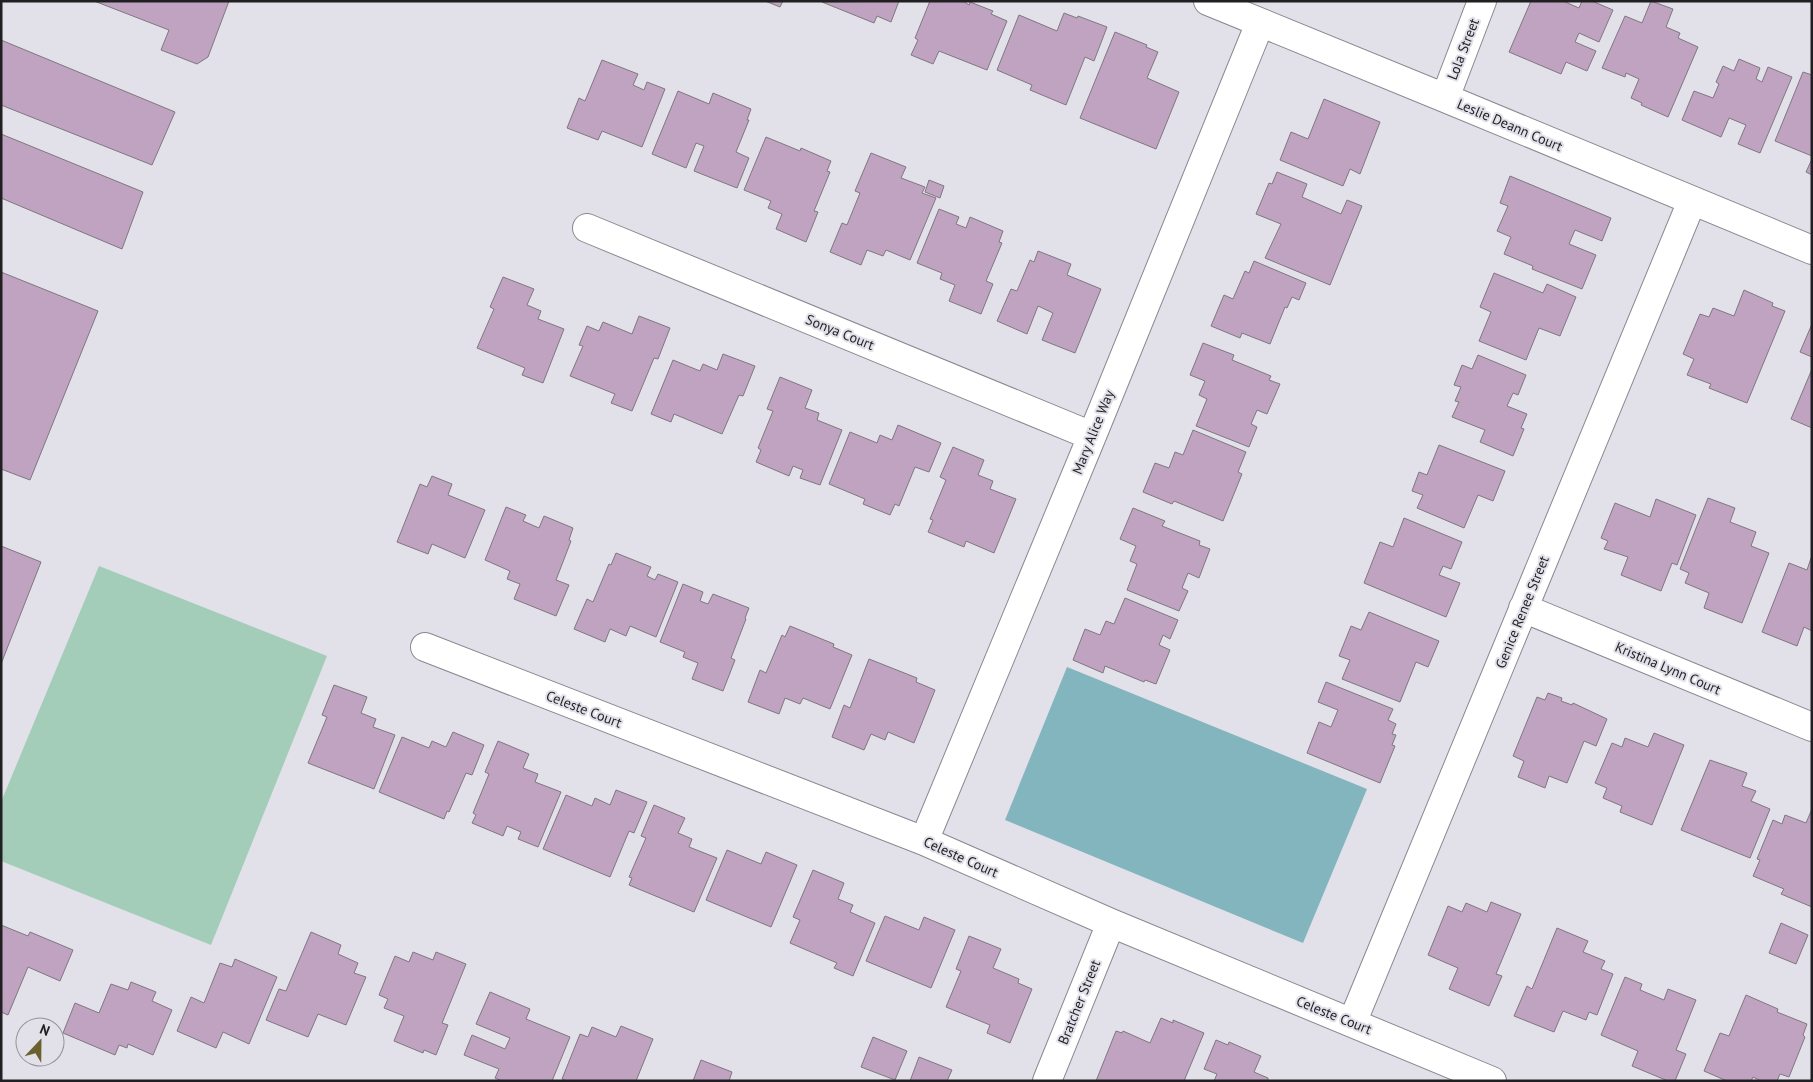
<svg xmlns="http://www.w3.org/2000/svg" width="1813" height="1082" font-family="'PT Sans',sans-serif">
<rect width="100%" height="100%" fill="#e2e0e9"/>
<path fill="#a3cdb9" d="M99,566L327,656L211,945L1,861V802Z"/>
<path fill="#82b5bd" d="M1067,667L1367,789L1303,943L1005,820Z"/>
<path fill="#c0a2c1" stroke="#7f787f" d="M94,1H229L208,57L197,64L161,50L169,30Z
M765,1H783L780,7Z
M899,1L891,22L877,16L874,23L822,2Z
M930,1H963L969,5L970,2L993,11L991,14L1007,21L987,70L939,51L933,64L911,55L918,40L915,38Z
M1531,1H1563L1579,8L1582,1H1592L1613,10L1599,42L1579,33L1575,42L1596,51L1587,71L1566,62L1561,74L1509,52Z
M1651,1L1673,9L1666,27L1680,33L1678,38L1698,47L1668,117L1641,105L1642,103L1631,98L1639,79L1626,73L1625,77L1602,68L1625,16L1642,23Z
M1064,13L1077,18L1078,16L1107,27L1094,61L1085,57L1066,105L1030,90L1032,85L997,70L1019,15L1057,31Z
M1115,32L1147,45L1146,47L1158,52L1147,78L1179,92L1156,149L1080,118Z
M1,40L175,112L152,165L1,105Z
M1739,59L1760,68L1756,79L1762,82L1768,67L1792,77L1760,153L1738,144L1746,125L1729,118L1721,137L1682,120L1694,91L1713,98L1719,84L1716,82L1723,66L1734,71Z
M602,60L638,74L633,85L644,90L647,82L665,89L642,147L602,131L598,140L567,128L579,98L585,101Z
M1803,72L1812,75V156L1775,141Z
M678,91L709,104L713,93L751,109L747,120H749L736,152L749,158L737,188L694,171L704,146L696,143L686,168L652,154Z
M1324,99L1380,122L1360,174L1350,169L1343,186L1280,160L1291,132L1308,139Z
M1,134L143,192L122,249L1,198Z
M766,137L800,151L801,148L831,161L827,171L830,172L814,211L818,212L806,242L776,229L782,214L768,208L771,201L744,190Z
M871,153L906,167L901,178L925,187L922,193L936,198L910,260L886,250L883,256L867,250L861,265L830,252L842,223L847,225L860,193L855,191Z
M1812,159V175L1806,172Z
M1277,172L1307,184L1302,197L1341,214L1347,200L1362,206L1330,285L1265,258L1281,224L1256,214L1269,183L1272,184Z
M1510,176L1611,218L1602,241L1575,230L1569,244L1596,255L1582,289L1532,269L1533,266L1504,254L1511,237L1497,231L1508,206L1500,203Z
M929,180L944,186L940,198L925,192Z
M939,209L959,217L956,224L966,228L970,217L1003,231L999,242L1002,243L986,281L993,284L981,314L949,301L955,285L940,279L942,273L917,263Z
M1038,251L1071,264L1067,275L1101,289L1075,353L1042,340L1053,313L1038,306L1027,334L997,321L1011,289L1017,291L1030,260L1034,262Z
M1254,261L1306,283L1299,300L1292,297L1287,308L1285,307L1270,344L1242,333L1240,338L1211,326L1224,295L1233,299L1245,271L1249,273Z
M1,272L98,311L30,480L1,469Z
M1494,273L1543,293L1547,284L1576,297L1560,336L1539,328L1526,360L1479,341L1491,312L1480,307Z
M503,277L534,289L527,305L541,311L538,319L564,329L543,383L522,375L525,368L477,348L494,309L490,307Z
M1744,290L1773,303L1772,306L1785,311L1747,403L1709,388L1711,384L1687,375L1694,359L1683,354L1700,314L1709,317L1713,308L1734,316Z
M639,316L670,328L658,359L654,358L632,411L611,403L615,394L570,376L583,346L579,345L587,326L599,331L603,322L632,334Z
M1812,324V357L1800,352Z
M1203,343L1234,355L1232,360L1271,376L1269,380L1280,384L1267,414L1257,410L1251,424L1257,427L1249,447L1196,426L1207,399L1199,395L1205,381L1190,375Z
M723,354L755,366L743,396L739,395L722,434L674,414L671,422L651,414L673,360L700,371L703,364L717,370Z
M1478,355L1526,375L1518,395L1513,393L1507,406L1527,414L1521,428L1524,429L1513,456L1480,442L1485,430L1452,417L1459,402L1455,401L1461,387L1454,385L1462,365L1472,369Z
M1812,369V428L1791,419Z
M780,377L812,390L805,408L819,413L817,420L842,430L820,485L800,478L803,470L793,466L789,476L756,462L761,450L758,448L773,411L767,409Z
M898,425L941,443L929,472L915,467L899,506L895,504L890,515L863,504L865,499L829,484L850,432L877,443L880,435L892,440Z
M1193,430L1246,452L1238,472L1242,474L1223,521L1174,501L1172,504L1143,492L1155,463L1169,468L1175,452L1183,455Z
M1439,445L1505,471L1493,501L1478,495L1464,528L1417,508L1423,495L1412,491L1419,472L1427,475Z
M953,447L984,460L978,475L993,481L990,489L1016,499L994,553L966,541L964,547L928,532L933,520L930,519L946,480L940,477Z
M432,476L452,484L448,495L485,510L465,558L432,544L428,554L397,542L420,484L427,487Z
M1708,498L1735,508L1730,522L1756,532L1751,546L1769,553L1742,623L1704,608L1709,593L1685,583L1689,573L1680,569Z
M1656,499L1696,515L1677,565L1672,563L1661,591L1621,575L1628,557L1604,549L1608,541L1601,538L1615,503L1650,517Z
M506,507L526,515L523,521L539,528L544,516L573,528L569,540L571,541L556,580L569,585L556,616L514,599L520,584L507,579L510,571L485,560Z
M1133,508L1165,521L1162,526L1200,541L1199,545L1210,549L1199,578L1188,573L1182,588L1188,591L1179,611L1127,590L1137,564L1130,561L1136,546L1120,539Z
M1404,518L1462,542L1451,569L1443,566L1439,575L1460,583L1446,617L1364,583L1380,542L1393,547Z
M1,546L41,562L1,664Z
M616,553L651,567L647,576L655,580L658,574L678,582L656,637L630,626L626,636L610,629L605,642L574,629L587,599L593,602L609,564L611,565Z
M1811,558L1812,631L1804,627L1797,646L1762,632L1789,563L1807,570Z
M683,584L703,592L700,601L708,604L713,594L749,608L745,618L746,619L731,658L735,660L723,691L692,679L698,663L683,657L685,652L660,642Z
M1125,598L1178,620L1170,639L1163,635L1159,645L1170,650L1156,684L1145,680L1144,682L1105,666L1103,673L1073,660L1085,629L1100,635L1106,621L1114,624Z
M1369,612L1439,641L1428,667L1416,662L1400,702L1342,679L1350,660L1339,656L1351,626L1361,630Z
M790,626L834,644L833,647L852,655L830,709L803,698L800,704L785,698L779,714L748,702L760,670L766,673L782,635L785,637Z
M869,659L917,678L916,682L935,690L914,743L888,732L885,740L871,734L864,750L832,737L844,705L850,708Z
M1326,682L1393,709L1388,720L1396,724L1392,734L1396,735L1392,745L1395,746L1380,783L1307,753L1319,722L1331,727L1338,710L1318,702Z
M334,685L367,697L361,713L376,719L373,727L395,735L374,789L308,763L327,717L322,715Z
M1548,693L1562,698L1561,701L1572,705L1573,703L1607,719L1596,746L1584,741L1567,783L1549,776L1545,788L1518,777L1524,761L1513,756L1537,697L1545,700Z
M453,732L484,745L472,775L466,773L449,812L447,811L444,819L379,792L402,737L429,748L432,741L446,747Z
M1654,733L1684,745L1652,825L1620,812L1622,806L1603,798L1607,788L1595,783L1612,743L1622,747L1625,738L1648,747Z
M498,741L529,754L523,768L538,774L535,782L561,792L538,847L518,839L521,832L507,826L503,836L472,823L476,815L473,813L489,774L485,772Z
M1710,760L1747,773L1742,786L1756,791L1751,801L1770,809L1750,858L1681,830Z
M616,790L647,802L634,833L629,831L610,877L543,849L566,795L592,806L595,798L610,805Z
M654,805L685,818L678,833L692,839L689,847L717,858L694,912L629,885L632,878L629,877L646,838L641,836Z
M1812,809V907L1781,894L1784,889L1753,876L1760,860L1757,859L1773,820L1782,824L1785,815L1806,823Z
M727,850L761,864L766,852L797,865L771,927L706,900Z
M813,870L844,883L838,899L853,905L850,912L875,923L853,976L834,968L837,963L790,943L800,920L793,917Z
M1491,902L1521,914L1496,974L1502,976L1489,1006L1449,989L1458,968L1428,955L1448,906L1462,912L1466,903L1487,912Z
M885,916L919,930L924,917L955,930L931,988L866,961Z
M1781,923L1808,935L1796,964L1769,953Z
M1,925L28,936L30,932L73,950L60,981L28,967L8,1015L1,1012Z
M1557,928L1588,941L1583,952L1605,961L1601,969L1613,974L1597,1015L1589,1012L1586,1020L1563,1011L1554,1032L1514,1016L1527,986L1532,989Z
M311,932L341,945L338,954L358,963L354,973L366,977L346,1025L318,1014L308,1037L266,1020L279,989L286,991Z
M969,936L1001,949L993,968L1019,979L1018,983L1032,989L1010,1043L987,1033L990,1025L946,1007L961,971L956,969Z
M413,952L433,960L436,952L466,964L442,1023L448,1025L436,1055L424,1050L423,1053L394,1041L404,1016L384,1008L388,999L379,995L395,956L409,962Z
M235,959L277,977L249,1044L223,1032L216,1048L177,1031L191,997L204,1003L220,963L232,967Z
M1625,977L1642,984L1640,990L1664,1000L1668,989L1696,1000L1676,1050L1686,1054L1675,1081H1668L1632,1066L1638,1051L1601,1035Z
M131,982L156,992L152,1001L172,1010L153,1055L128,1044L127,1048L119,1045L115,1055L63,1033L75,1003L99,1013L111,984L128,990Z
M490,992L530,1009L526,1019L570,1037L552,1081H502L495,1078L499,1069L464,1055L472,1035L505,1049L510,1038L476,1024Z
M1746,995L1778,1009L1777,1012L1807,1024L1803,1035L1805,1037L1789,1077L1780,1074L1777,1081H1761L1753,1077L1751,1081H1727L1704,1071L1720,1033L1729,1036Z
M1161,1018L1173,1023V1020L1204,1033L1184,1081H1096L1116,1031L1122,1033L1123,1031L1150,1043Z
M621,1026L653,1039L636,1081H567L562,1079L580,1034L588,1037L592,1027L616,1037Z
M873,1037L907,1051L895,1080L861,1067Z
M1216,1040L1228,1045L1229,1042L1261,1056L1254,1072L1268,1078V1081H1214L1217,1074L1204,1069Z
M919,1057L952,1070L947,1081H910Z
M701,1060L732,1072L729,1081H693Z"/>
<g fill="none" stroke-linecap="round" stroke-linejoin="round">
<g stroke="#8a8890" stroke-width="30">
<path id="minor" d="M1208,1L1445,98L1812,250
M1445,98L1482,1
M587,228L1092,436
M1523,608L1812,727
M425,647L924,841L1111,923L1492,1081
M924,841L1092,436L1260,23
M1352,1023L1692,201
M1047,1081L1111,923"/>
</g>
<use href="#minor" stroke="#fff" stroke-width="28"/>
</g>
<g text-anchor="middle" stroke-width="4" stroke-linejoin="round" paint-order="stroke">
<g font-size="14" fill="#201f22" stroke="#e2e0e9">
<text transform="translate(1463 49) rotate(-69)" y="5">Lola Street</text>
<text transform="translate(1510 125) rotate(23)" y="5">Leslie Deann Court</text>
<text transform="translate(840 332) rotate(22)" y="5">Sonya Court</text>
<text transform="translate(1093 432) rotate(-68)" y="5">Mary Alice Way</text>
<text transform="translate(1522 612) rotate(-68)" y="5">Genice Renee Street</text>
<text transform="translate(1668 668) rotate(23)" y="5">Kristina Lynn Court</text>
<text transform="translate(584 709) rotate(21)" y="5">Celeste Court</text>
<text transform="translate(961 857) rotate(24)" y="5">Celeste Court</text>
<text transform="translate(1079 1002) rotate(-68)" y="5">Bratcher Street</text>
<text transform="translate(1334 1015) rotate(22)" y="5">Celeste Court</text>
</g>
</g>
<rect width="1813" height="1082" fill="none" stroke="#201f22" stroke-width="5"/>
<g transform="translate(40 1042) rotate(22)"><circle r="24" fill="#e2e0e9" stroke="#949399"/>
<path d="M0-4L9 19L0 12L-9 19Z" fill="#6a612e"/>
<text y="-8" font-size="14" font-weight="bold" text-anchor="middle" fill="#201f22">N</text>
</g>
</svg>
